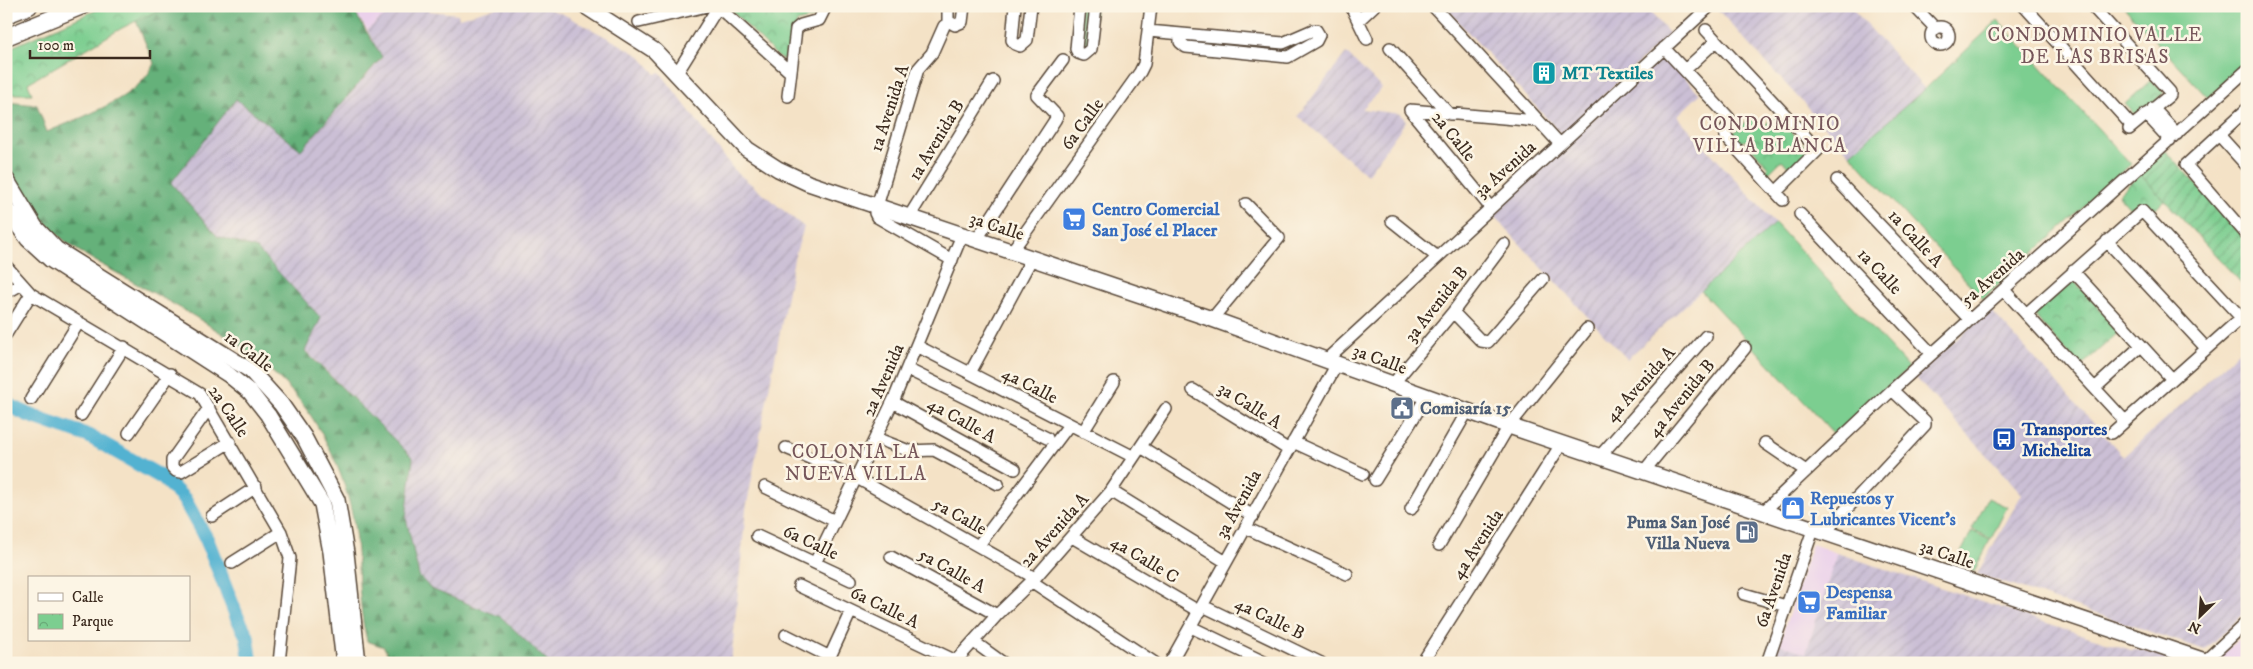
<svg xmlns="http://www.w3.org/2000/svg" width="2253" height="669" font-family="'IM FELL DW Pica',serif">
<defs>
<pattern id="industrial-furrows" width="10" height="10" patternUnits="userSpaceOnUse" patternTransform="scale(1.25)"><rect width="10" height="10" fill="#cbbfd5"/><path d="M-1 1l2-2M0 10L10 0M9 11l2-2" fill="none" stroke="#afa4b6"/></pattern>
<pattern id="forest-firs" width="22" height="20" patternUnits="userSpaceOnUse" patternTransform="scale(1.25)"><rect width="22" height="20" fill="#65b17a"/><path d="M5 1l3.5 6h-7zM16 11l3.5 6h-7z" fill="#549063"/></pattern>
<pattern id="park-crowns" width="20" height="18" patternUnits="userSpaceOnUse" patternTransform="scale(1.25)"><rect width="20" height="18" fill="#7cce90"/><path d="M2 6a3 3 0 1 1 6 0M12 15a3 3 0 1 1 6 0" fill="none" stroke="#67a775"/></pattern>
<pattern id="garden-furrows" width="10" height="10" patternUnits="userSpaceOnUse" patternTransform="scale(1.25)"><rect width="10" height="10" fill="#7cce90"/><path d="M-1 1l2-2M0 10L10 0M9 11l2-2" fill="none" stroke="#67a775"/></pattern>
</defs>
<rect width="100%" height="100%" fill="#fcf5e5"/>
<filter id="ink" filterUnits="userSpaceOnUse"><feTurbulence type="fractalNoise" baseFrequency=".02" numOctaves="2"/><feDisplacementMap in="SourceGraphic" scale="10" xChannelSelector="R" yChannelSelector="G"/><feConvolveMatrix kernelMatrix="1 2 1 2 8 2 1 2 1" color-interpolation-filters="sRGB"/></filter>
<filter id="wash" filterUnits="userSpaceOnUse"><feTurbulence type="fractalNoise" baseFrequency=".0096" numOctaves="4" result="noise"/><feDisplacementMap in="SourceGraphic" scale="20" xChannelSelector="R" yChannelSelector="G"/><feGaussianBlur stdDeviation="1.12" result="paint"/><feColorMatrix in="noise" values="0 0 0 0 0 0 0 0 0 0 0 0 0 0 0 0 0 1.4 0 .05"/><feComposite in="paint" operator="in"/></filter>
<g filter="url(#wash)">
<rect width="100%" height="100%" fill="#f4e2c6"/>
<path fill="#ebd1eb" d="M351,6H398L367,30Z
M1812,544L1837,553L1806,653L1779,644Z
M2247,632V663H2236L2218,657Z"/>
<path fill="url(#industrial-furrows)" d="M398,6H423L430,11L458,14L459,18L501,6H540L563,14L621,45L640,56L656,74L660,72L735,171L804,227L794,259L746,509L731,663H549L501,617L431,589L419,576L406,518L413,458L305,350L257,249L217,236L171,183L236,98L302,149L382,58L367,30Z
M1444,6H1645L1670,34L1561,134Z
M1722,6H1850L1925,89L1850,154L1718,10Z
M1346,53L1382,88L1362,109L1401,114L1406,121L1367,175L1298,116Z
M1664,55L1700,94L1677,116L1775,223L1627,359L1493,215V211L1501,209L1507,199L1559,152H1563L1569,147L1566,144Z
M1990,309L2124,457L2247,344V611L2205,650L1977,574L2022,494L1915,377Z
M1837,553L2065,629L2131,650H2145L2182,663H1772L1779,644L1806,653Z"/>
<path fill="#7cce90" stroke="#5c7c57" d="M2123,6H2247V63L2208,98Z
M1998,20L2131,164L1983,299L1850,154L1925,89Z
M1775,223L1909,368L1835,435L1701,291Z
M1988,498L2007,507L1991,539L1972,529Z
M1972,531L1990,540L1974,572L1956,562Z"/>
<path fill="url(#forest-firs)" stroke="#506e4c" d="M167,6H351L382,57L301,150L236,99L171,183L217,236L257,249L321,318L305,351L413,458L406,518L419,576L431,589L501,617L549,663H392L384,647L367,641C357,603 360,564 354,525C348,486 331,446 309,413C271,357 194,315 135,283C109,268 80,255 58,235C45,223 34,210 23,195C18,187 8,176 6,166C3,150 6,119 6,102L37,105L47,132C79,118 142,97 154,63L136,21Z"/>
<path fill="url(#park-crowns)" stroke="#5c7c57" d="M122,6H167L122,28L28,83L32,94H6V52L14,46L101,8L111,10Z
M727,6H822L816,17L797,22L788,59H780Z
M1080,6H1096L1089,53L1076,46Z
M2151,80L2164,93L2137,117L2125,104Z
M1753,115L1764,126L1776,115L1811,153L1791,170L1782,160L1768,174L1765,171L1769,167L1744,140L1740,144L1731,135Z
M2140,174L2164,200L2151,213L2142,204L2133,212L2118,195Z
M2072,279L2120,331L2080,367L2033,314Z"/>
<path fill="url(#garden-furrows)" stroke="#5c7c57" d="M2165,150L2247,241V289L2140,174Z"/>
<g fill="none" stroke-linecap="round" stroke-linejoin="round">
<path stroke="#53b2d1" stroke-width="15" d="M6,404L29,415L89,436L163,478L184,499L207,540L237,617L247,636L251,663"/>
</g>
</g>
<g filter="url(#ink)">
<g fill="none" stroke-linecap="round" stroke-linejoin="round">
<g stroke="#574637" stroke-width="14">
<path id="minor" d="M717,6L790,72
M948,6V21L955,25L962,22L964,6
M1015,6L1012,40L1015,44L1020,46L1027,40L1031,6
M1080,6L1076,49L1078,53L1084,55L1091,49L1096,6
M1351,6L1367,39
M1433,6L1560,144
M1914,6L1935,28
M2024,6L2132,126
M2092,6L2170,92V95L2129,129
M1358,21L1374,6
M639,22L707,6
M944,26L932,53L918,69L875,213L877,217L952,260
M1931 36a9 9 0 1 1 18 0a9 9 0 1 1-18 0Z
M1706,30L1818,150L1776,192
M1148,31L1283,43L1313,30H1316L1319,35L1316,41L1288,57L1186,47L1180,42V34
M1390,48L1449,114
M1664,48L1729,118L1730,122L1725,131L1726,137L1783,200
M1685,70L1716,41
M677,73L718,7
M788,96L796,29L801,25L819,20L826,6
M2153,108L2177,134
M2247,109L2186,165L2247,235
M1410,110L1537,121
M1410,110L1490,207
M2146,114L2170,140
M2218,134L2247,166
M1837,180L1970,320
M1800,214L1932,354
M909,217L993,81
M1392,221L1436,256
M977,239L1055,120L1057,116L1037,95L1063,60
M2107,241L2206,348
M1012,251L1140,72L1144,64L1151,6
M6,266L31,294L200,394L281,532L290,558L279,663
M2073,271L2172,379
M2004,290L2125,421
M6,293L22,284
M1453,312L1481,341L1488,342L1543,279
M2026,314L2142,211L2247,324
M1212,319L1279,238L1246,204
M6,334L31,294
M917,346L1128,454
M1326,360L1710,6
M907,369L1047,438
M970,373L1032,258
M1393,384L1453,312L1504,244
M2095,388L2141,346
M1193,390L1289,450
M31,399L79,322
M893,402L1015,469
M209,408L172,460V467L176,471L181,472L230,442
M81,415L124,347
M1083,432L1114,382
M129,433L170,374
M2112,433L2241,318
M876,438L909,451L934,450L998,484
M1293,442L1363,474
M1765,443L1806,471
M1141,447L1253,516
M786,448L857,478L1035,578
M1600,456L1706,336
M1644,471L1745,348
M1375,480L1427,396
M765,487L835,521
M1111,491L1226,562
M1411,509L1468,410
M1763,512L1892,390L2247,70
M212,516L256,487
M1246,528L1347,574
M1824,533L1925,425V421L1892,390
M757,536L851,580
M1072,537L1200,612
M1439,545L1509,426L1587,329
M978,546L1069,425
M891,557L997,615
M232,563L281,532
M815,563L895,397L962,235
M1031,581L1155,663
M799,586L956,661
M1744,594L1786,606
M1203,606L1321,663
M1191,627L1266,663
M786,635L830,657
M974,642L1003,663
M2205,661L2247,622
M827,663L851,611
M954,663L997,615L1035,578L1111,491L1166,409
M1170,663L1337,364
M1422,663L1562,443
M1767,663L1813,530"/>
</g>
<g stroke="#574637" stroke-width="18">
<path id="major" d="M585,6L655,51L747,149L778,169L808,183L1212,319L1509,426L2211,663
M6,179L35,227L56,249L251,371L281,404L304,437L337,500L346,553L358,663
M6,209L28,239L51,260L229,375L250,392L268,415L322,504L331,552L344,663"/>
</g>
<g stroke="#574637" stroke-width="19">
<path id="highway" d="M6,15L29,6
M6,37L82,6"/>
</g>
<use href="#minor" stroke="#fff" stroke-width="11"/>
<use href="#major" stroke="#fff" stroke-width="15"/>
<use href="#highway" stroke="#fff" stroke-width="16"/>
</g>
</g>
<defs>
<g id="building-square" transform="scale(1.25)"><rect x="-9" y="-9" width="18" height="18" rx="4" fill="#0f9aa8" stroke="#fcf5e5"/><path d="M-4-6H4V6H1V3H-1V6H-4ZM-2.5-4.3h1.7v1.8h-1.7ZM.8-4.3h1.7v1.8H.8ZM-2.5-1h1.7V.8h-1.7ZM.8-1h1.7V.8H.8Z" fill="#fff"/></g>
<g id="supermarket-square" transform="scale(1.25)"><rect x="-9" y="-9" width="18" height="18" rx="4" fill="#3f7fe0" stroke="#fcf5e5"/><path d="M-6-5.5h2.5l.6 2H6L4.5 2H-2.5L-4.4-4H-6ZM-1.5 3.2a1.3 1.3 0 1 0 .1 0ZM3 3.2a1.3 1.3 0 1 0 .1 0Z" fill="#fff"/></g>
<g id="civic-square" transform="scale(1.25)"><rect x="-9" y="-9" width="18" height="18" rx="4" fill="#5c6f8a" stroke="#fcf5e5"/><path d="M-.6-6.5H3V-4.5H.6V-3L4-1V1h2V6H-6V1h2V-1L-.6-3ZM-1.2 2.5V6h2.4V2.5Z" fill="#fff"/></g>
<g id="bus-square" transform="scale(1.25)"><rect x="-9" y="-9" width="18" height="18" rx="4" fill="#1a4fb4" stroke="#fcf5e5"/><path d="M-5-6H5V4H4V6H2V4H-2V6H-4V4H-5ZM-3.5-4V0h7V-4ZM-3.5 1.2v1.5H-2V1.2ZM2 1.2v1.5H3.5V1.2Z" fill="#fff"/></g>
<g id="shop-square" transform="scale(1.25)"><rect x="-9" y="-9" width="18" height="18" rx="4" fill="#3f7fe0" stroke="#fcf5e5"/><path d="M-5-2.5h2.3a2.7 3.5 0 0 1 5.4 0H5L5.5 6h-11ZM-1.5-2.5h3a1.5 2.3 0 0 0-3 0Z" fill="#fff"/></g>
<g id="fuel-square" transform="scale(1.25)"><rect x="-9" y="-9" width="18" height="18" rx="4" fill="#5c6f8a" stroke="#fcf5e5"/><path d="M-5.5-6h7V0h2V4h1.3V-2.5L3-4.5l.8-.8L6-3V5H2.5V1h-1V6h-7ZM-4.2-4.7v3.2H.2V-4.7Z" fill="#fff"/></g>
</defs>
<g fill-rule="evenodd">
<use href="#building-square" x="1544" y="73"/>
<use href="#supermarket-square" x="1074" y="219"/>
<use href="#civic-square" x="1402" y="408"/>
<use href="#bus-square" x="2004" y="439"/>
<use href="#shop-square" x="1793" y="508"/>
<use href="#fuel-square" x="1747" y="532"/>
<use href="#supermarket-square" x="1809" y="602"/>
</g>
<g text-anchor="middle" stroke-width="5" stroke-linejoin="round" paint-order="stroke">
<g font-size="18" font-weight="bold" fill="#0d838f" stroke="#fcf5e5" text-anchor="start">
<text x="1562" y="79">MT Textiles</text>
</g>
<g font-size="18" fill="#3b2a1e" stroke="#fcf5e5">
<text transform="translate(889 108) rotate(-72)" y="6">1a Avenida A</text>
<text transform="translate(1082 124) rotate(-54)" y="6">6a Calle</text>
<text transform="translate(1454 136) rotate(51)" y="6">2a Calle</text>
<text transform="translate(936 140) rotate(-59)" y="6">1a Avenida B</text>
<text transform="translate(1505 169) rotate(-42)" y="6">3a Avenida</text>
<text transform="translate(997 226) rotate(18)" y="6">3a Calle</text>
<text transform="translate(1916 238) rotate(47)" y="6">1a Calle A</text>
<text transform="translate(1880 271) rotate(47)" y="6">1a Calle</text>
<text transform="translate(1992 277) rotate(-41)" y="6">5a Avenida</text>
<text transform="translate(1436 304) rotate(-52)" y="6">3a Avenida B</text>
<text transform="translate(249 351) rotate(37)" y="6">1a Calle</text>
<text transform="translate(1380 359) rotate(20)" y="6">3a Calle</text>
<text transform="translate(883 380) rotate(-66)" y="6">2a Avenida</text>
<text transform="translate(1640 384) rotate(-48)" y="6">4a Avenida A</text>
<text transform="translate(1030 385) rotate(27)" y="6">4a Calle</text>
<text transform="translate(1681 398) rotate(-51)" y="6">4a Avenida B</text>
<text transform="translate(1250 405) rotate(32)" y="6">3a Calle A</text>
<text transform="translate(229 411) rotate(56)" y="6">2a Calle</text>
<text transform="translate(962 420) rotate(29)" y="6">4a Calle A</text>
<text transform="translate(1238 504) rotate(-61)" y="6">3a Avenida</text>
<text transform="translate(960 516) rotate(29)" y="6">5a Calle</text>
<text transform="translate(1054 530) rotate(-48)" y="6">2a Avenida A</text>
<text transform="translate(811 542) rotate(25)" y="6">6a Calle</text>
<text transform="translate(1477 544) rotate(-57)" y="6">4a Avenida</text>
<text transform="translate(1947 554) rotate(19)" y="6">3a Calle</text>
<text transform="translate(1145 559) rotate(31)" y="6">4a Calle C</text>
<text transform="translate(952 570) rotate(29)" y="6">5a Calle A</text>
<text transform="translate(1773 590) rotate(-71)" y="6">6a Avenida</text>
<text transform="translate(885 607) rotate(26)" y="6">6a Calle A</text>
<text transform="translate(1270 618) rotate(26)" y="6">4a Calle B</text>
</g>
<g font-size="18" font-weight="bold" fill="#366cbe" stroke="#fcf5e5" text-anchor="start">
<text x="1092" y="215">Centro Comercial<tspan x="1092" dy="21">San José el Placer</tspan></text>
<text x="1810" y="504">Repuestos y<tspan x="1810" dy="21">Lubricantes Vicent's</tspan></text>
<text x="1826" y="598">Despensa<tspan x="1826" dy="21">Familiar</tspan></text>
</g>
<g font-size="18" font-weight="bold" fill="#4e5e75" stroke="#fcf5e5" text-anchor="start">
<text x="1420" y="414">Comisaría 15</text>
<text x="1730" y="528" text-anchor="end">Puma San José<tspan x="1730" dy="21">Villa Nueva</tspan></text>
</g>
<g font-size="18" font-weight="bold" fill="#164399" stroke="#fcf5e5" text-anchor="start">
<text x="2022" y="435">Transportes<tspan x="2022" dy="21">Michelita</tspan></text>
</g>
<g font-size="19" letter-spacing="1" fill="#76565a" stroke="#fcf5e5">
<text x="2095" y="41">CONDOMINIO VALLE<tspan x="2095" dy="22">DE LAS BRISAS</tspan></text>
<text x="1770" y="130">CONDOMINIO<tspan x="1770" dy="22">VILLA BLANCA</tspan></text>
<text x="856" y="458">COLONIA LA<tspan x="856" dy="22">NUEVA VILLA</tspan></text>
</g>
</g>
<rect width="2253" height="669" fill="none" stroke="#fcf5e5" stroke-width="25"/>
<rect x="28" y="576" width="162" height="65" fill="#fcf5e5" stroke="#afa495"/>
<rect x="38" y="593" width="25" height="8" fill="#ffffff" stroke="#afa495"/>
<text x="72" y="602" font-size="15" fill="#3b2a1e">Calle</text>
<rect x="38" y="614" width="25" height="15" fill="url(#park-crowns)" stroke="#afa495"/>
<text x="72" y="626" font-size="15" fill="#3b2a1e">Parque</text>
<g transform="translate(2200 616) rotate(205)" stroke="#fcf5e5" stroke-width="4" paint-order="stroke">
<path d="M0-4L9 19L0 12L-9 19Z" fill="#3b2a1e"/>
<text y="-8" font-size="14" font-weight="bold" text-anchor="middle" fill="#3b2a1e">N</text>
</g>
<path d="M30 50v8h120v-8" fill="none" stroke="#3b2a1e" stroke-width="2.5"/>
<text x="38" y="50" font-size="15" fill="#3b2a1e" stroke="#fcf5e5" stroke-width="4" paint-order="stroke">100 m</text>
</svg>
